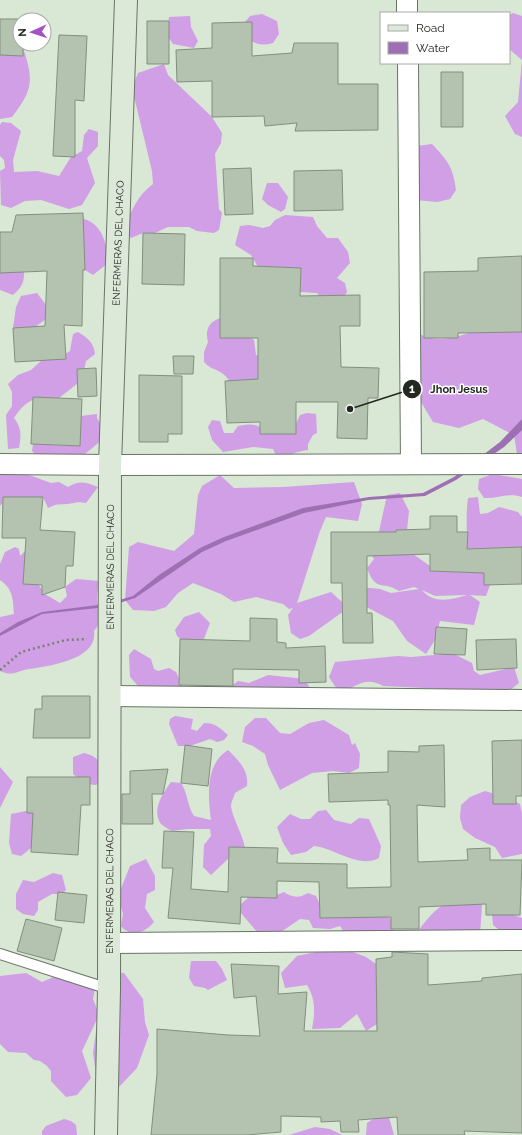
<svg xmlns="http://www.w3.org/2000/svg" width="522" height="1135" font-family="Raleway,sans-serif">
<rect width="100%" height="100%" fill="#d9e7d5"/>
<path fill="#d09fe6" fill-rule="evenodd" d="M513,13L522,16V137L515,134L505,116L518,102L522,60L509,49V15Z
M262,14L277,21L279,34L273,43C261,46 257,45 247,38L245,22L250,16Z
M190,16L191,27L198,41L194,48L173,44L167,35L169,17Z
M0,48H23C34,80 33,90 12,117L0,119Z
M164,64L168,75L212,117L222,133L221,143L215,154L219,209L222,213L219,230L214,233L197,231L189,227H168L155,233H143L131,238L124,230C131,211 137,196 153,184L152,171L132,88L138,73Z
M2,122L11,123L21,131L13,160L14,172L37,171L59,176L71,157L82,151L84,135L89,129L98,132V146L87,158L95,183L82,205L69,209L41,200L25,201L11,208L1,205L0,171L5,168L4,160L0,156V125Z
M432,144C448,161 453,167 456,190L450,199L437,202L416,200L410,147Z
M267,183H278L288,197L285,209L281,212L268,205L262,199Z
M285,215L313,217L317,226L327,238H338L348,252L350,263L337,278L345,283L347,292L340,303L324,302L317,293L300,292V281L258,267L251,255L235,245L240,226L249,225L263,228L270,226L275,220Z
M79,218C101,220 108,244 108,263L93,275L85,270L71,247Z
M0,259L23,263C25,278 25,285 13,295L0,290Z
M37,293L46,305V319L35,327L13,328L16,307L21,296Z
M220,318L224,327L247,335L254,340L256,355L261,356L286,381L230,382C222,368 213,372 204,362V352L208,342C205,330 208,323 220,318Z
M522,323V454H517L514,435L483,419L459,428L433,422L421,402L415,367L413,330C441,349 463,333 491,326C501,323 512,324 522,323Z
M78,332C88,338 94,343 95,354L86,361L82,380L59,398C36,397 27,398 14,418C22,428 21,437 19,448L8,449L6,415L12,406V392L8,384L18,375L31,370L42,360L58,359L70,351L73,334Z
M307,413L316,414L317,433L313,435L308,444V450C297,451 288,456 277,458L273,449L253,447L223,452L212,440L208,427L212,420L220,421L224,433H233L238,426C249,424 256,423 265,430L295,426L300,415Z
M97,414V418L103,428V439L79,459H39L32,451L33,444L67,446L80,437L81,416Z
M21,472L51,483L59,482L68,487C79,480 86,482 98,487L86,503C77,501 75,503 67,504C57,505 58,503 48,508L43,497H8L0,506V473Z
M493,474L522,479V497C509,492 498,499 484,498L478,489L479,479Z
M220,475L234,488L283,487L354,482L362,504L358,521L326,517L320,531L297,603L331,592L342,602L344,611L309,636L300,639L291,633L288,615L293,608L289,609L283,604L256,597L234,602L221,594L193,583L178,593L166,607L154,611L133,610L125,600L129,547L138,542L174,551L194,534L198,495L202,486Z
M400,493L409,511L407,530L413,554L430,566L450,572L467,564C468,542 465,520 468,498L478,497L480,514L488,513L499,507L518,512L522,517V553L511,547L494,548L487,556L490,585L486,596L470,595L480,602L474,625L440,621L435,640L426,654L407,641L393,621L359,603L360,587L380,589L391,593L419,589L414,587L399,591C382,580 376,593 367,568L374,559L367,548L378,536L387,495ZM422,590L435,596L467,595C451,600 433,604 422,590Z
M15,547L19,549L20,556L26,550L30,557L24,566V584H38L45,594L60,603L67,596L65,587L76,579L100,581C99,586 97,592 97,597C97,611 105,618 94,631C98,660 49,666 29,669C16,671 14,677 0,671V617L14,614C13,599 13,589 0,580V564L5,552Z
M199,612L210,623L202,644L185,643L177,636L175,630L184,617Z
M134,649L151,659L154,669L158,671L169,668L176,672L183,687L140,688L130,677L129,655Z
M447,654L456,655L472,663L474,671L480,675L514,667L519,683L508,692L383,686C366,676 356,686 340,694L329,677L335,662L398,656L411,657Z
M268,675L305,679L312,692L229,688L238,681L249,683Z
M175,716L193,719L191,729L197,731L204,723C215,723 219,727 228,735L224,740L217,742L210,739L190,746H178L169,724L170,719Z
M255,718H266L280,733L290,734L309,723L324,720L349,735L352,745L355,743L360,754L359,768L349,773L333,771L312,773L280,790L268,765L265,754L253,746L242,742L245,727Z
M228,750C238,760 249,770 247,786L235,793C234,797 231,802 231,806C232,817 243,835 245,848L229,858L211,875L203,867L204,845L211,836L210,829H187L172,831C169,829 164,827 161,824C151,810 163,793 171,782L181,783C188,793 187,806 194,816L211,820C208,797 205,764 228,750Z
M84,753C102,758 100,763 102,780L96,785L85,784L73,774V757Z
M0,767L13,782L0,808Z
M485,791L508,798L520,804L522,813V854L502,858L495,847L475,838L463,829L460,818L461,805L470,797Z
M31,810L59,814L32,834L31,848L21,856L12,854L9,843L11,814Z
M326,810L334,820L351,824L359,818L369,819L381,846L379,858C358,869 335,848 314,846L306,852L291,855L283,843L277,827L290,814L301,819H310L318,811Z
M146,859L155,876V890L147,894L145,908L154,922C145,933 131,938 121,926L123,914L118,896L130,866Z
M53,873L62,875L66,890L62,894H52L38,902V910L34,916L23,914L16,909V894L23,880L34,882Z
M475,890L482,906L480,934L423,933L419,930C437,905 447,901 475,890Z
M284,892C292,898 300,898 308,893L316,896L322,909H357L390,918L394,925L393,932H344L340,926L330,929L313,928L309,920L300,919L281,932L258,933L240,912L241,904L249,897L269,898Z
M509,910L514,915L522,918V933L498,929L493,925L492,914Z
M340,947L366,957L376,964L377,1024L366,1031L357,1014L340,1028L312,1029C315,1013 316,1000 307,985L285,988L281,973L297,956Z
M191,961H216L222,969L227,980L208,990L205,988L194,986L189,978Z
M97,971L124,973L143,999L145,1022L149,1035L137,1068L119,1087L97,1081L93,1053L98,1017L82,1051L91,1078L77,1095L66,1097L51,1081V1071L47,1066L40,1061L34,1060L26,1053L8,1052L0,1044V976L26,973L42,982L56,976L96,984L93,999L99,1014L101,996Z
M387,1110L394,1135H366L367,1123Z
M64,1119L71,1121L76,1125L77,1135H42V1131L46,1126Z
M315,1127L330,1129L342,1135H289Z"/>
<path fill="#9e6fb3" d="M522,419V430L504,447L456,480L425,496L368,500L304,513L226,541L202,552L135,598L107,607L42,614L0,636V633L18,622L42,612L106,604L133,596L159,575L200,548L224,537L303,508L369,497L423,493L454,477L500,442Z"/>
<path fill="#b4c2b0" stroke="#828f7e" d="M0,19H23L20,20V44H23V56L0,55Z
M147,21H169V64H147Z
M252,22V56L292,53L294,43H338V84H378V130L295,131L297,123L265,126L264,116L212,117V81L177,82L176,50L212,48V23Z
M59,35L87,36L84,101L75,100V157L53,156Z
M441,72H463V127H441Z
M251,168L253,214L225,215L223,169Z
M342,170L343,210L294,211V171Z
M83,213L85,270H83L82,326L64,325L66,359L15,362L13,328L45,326L47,271L0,273V232H12L16,215Z
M143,233L185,234L184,285L142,284Z
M522,256V332L458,333V338H424V272L478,271V258Z
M220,258H253V266L301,268L300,296L360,295V326H340L341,367L379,368L378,398H368L367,439L337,438L338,402H296V434H260V422L227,423L225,381L258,379V338H220Z
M173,356H194L193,374H174Z
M96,368L97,396L78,397L77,369Z
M139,375L182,376V434H168V442H139Z
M33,397L82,399L80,446L31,444Z
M3,497H43L40,530L75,532L73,566H66L65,587L42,595V585L23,584L26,538H2Z
M430,516H457V532H468L467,549L522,547V584L484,585V573L430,571V554L367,556V613H372L373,643H343L342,583H331V532H396V530L430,529Z
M250,618L277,619V642L286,643V648L325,646L326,682L299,683V670L233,669V686L179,685L180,639L250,641Z
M436,627L467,629L465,655L434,654Z
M516,639L517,668L477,670L476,640Z
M42,696H90V738H33L35,709H42Z
M522,740V796H516V804H493L492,741Z
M185,745L212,749L208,786L181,783Z
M444,745L445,807L417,805L418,862L468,860L467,849L490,848V860H522L520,915H486V904L419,907V929H391V917L320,918L319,882L277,881V898L241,897L240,924L168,918L173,868H162L164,831L194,832L191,889L228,892L229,847L278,848L277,863L347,864V888L391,887L390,805H388V800L329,802L328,774L388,772V751L419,752V746Z
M168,769L163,794H152L153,824H122V794H130V771Z
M27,777H90V805H81L78,855L31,852L33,813H27Z
M58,892L87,895L84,923L55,920Z
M26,919L62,928L54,961L17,951Z
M392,952L428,954V985L482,981V978L522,974V1133L464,1131L465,1135H398L397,1117L358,1120L359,1132H341L340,1121L321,1122V1117L281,1116V1132L246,1135H151L157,1074V1029L228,1035L260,1036L256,996L234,998L231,964L279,966L278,994L307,992L304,1031H377L376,959L392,957Z"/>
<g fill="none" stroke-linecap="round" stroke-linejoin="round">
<g stroke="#687565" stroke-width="12">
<path id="lane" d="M0,954L109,989"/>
</g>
<g stroke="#687565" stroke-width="22">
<path id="street" d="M407,0V13
M408,63L411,464
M0,464L110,465L522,464
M110,696L522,700
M109,943L522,940"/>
</g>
<g stroke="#687565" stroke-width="24">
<g id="secondary">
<path id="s1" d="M106,1135L109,989L110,465L126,0"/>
</g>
</g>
<path stroke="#788175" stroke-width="2.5" stroke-dasharray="2 3" stroke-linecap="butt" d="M0,670L21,652L66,640L87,639"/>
<use href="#lane" stroke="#fff" stroke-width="10"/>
<use href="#street" stroke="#fff" stroke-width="20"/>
<use href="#secondary" stroke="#dce8d8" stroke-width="22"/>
</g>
<g text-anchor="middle" stroke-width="3" stroke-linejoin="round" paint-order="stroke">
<g font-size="10" fill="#232821" stroke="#fff">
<text dy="4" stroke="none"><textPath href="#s1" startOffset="892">ENFERMERAS DEL CHACO</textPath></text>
<text dy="4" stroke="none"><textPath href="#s1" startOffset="568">ENFERMERAS DEL CHACO</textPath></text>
<text dy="4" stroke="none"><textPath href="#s1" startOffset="244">ENFERMERAS DEL CHACO</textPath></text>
</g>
</g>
<path fill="none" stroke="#232821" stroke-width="1.5" d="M350 409L412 389"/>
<g fill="#232821" stroke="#fff" stroke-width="1.5">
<circle cx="350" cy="409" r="4"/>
<circle cx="412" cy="389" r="10"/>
</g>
<g font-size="12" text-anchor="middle" font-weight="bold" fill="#fff">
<text x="412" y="393">1</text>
</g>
<g font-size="11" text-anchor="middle" font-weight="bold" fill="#232821" stroke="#fff" stroke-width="3" stroke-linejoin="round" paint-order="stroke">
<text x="459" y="393">Jhon Jesus</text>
</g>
<rect x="380" y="12" width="130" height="52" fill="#ffffff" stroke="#a7a9a6"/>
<rect x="388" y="25" width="20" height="6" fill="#dce8d8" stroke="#a7a9a6"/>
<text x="416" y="32" font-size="12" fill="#232821">Road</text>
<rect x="388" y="42" width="20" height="12" fill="#9e6fb3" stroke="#a7a9a6"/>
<text x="416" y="52" font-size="12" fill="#232821">Water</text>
<g transform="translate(32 32) rotate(267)"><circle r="19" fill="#ffffff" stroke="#a7a9a6"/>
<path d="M0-3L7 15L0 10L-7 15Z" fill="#a353c3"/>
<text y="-6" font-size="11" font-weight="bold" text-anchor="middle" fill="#232821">N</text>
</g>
</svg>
